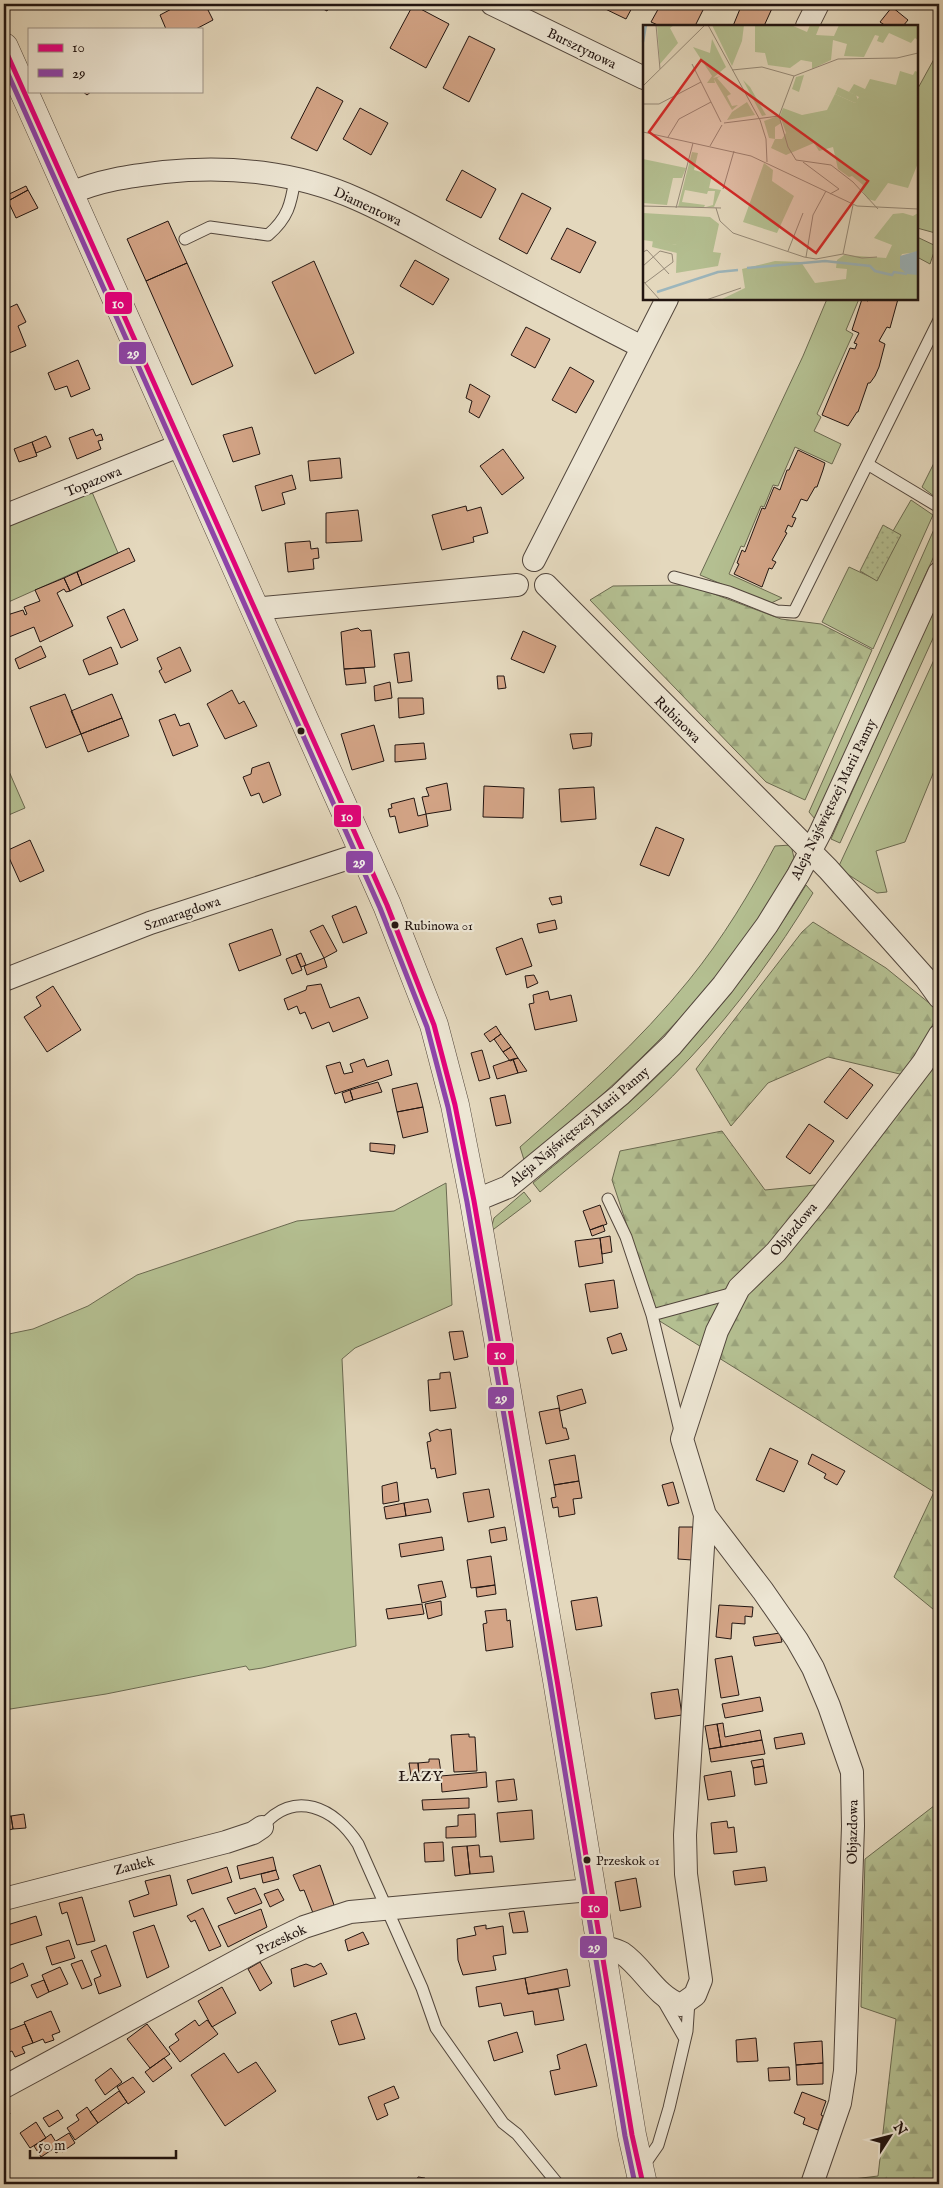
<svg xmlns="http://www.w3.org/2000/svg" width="943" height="2188" font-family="'IM FELL English',serif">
<defs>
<pattern id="forest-firs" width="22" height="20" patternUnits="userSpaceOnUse" patternTransform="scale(1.25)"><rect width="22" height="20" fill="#b4bf91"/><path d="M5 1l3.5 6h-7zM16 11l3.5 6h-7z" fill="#9aa37c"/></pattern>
<pattern id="park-dots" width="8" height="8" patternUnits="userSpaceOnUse" patternTransform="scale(1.25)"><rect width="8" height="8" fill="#b4bf91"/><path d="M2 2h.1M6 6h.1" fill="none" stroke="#9aa37c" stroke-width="1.8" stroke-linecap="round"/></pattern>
</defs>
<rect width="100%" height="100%" fill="#e4d8bd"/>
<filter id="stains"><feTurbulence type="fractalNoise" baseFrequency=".004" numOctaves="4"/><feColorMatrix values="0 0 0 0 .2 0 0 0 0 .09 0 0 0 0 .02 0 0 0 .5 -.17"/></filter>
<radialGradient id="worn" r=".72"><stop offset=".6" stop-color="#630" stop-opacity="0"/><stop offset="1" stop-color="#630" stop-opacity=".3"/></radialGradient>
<path fill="#b4bf91" stroke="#6b6a51" d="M939,50V234L917,228V90Z
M917,237L936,246L930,264L917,257Z
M827,299H859L846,330L853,334L817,414L821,417L814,431L841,444L832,464L795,447L778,486L773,485L764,507L761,506L744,547L741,546L729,574L782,598L769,604L700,575L803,356Z
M939,453V500L922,487Z
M92,492L118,553L4,604V526Z
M911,500L933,515L873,649L822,622L849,567L877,580L900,535L893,531Z
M939,518V545L815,819L809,812Z
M939,597V625L840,843L831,839Z
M939,649V759L905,842L876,851L887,892L877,893L838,868Z
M4,760L25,808L4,817Z
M791,845L794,858C733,982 627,1074 525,1163L520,1147C579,1095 640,1041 689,980C723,938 750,893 775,846Z
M806,885L813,893C777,952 738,1007 690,1058C645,1107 591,1149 540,1192L533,1183C584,1140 639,1099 683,1049C729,998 770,944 806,885Z
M446,1183L452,1305L355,1348L342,1359L356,1646L262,1668L249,1670L246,1666L106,1694L4,1710V1335L33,1329L88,1306L137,1275L297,1221L394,1211Z
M524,1192L531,1201L490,1232L494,1218Z"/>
<path fill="url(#forest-firs)" stroke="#6b6a51" d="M690,585L781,619L821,624L872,650L805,800L766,782L590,600L613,586Z
M813,922L886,968L939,1011L927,1037L904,1075L828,1057L768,1083L731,1126L696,1069L802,932Z
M939,1053V1614L894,1577L934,1492L658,1320L612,1180L620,1151L722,1131L765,1190L845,1182Z
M939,1802V2184H829V2182L878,2176L896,2019L861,2007L865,1859Z"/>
<path fill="url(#park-dots)" stroke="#6b6a51" d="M883,525L901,535L877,581L860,571Z"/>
<path fill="#d3a486" stroke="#221511" d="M181,4H205L213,20L196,29H166L160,15Z
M314,4H331L327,11Z
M595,4H634L626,19Z
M661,4H706L695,26H660L651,22Z
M742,4H774L764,26H733Z
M413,5L449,24L426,68L390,48Z
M892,7L908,20L903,26H886L880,22Z
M469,36L495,49L469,102L443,88Z
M317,87L343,101L317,151L291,138Z
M82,91H92L87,95Z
M360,108L388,123L371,155L343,139Z
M462,170L496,189L481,218L446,200Z
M26,186L28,190L8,201L5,196Z
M28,190L38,208L16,218L8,201Z
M522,193L551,208L527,254L499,239Z
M168,221L187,263L146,281L127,239Z
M567,228L596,242L580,273L551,259Z
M415,260L449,279L433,305L400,286Z
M314,261L354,353L315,374L272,282Z
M187,263L233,366L192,385L146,281Z
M862,299L868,301L869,299H898L890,328L887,327L879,341L885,344L879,367L875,376L870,383H868L858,412H857L848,426L822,415L850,348L855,349L857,344L854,343L859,333L852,330Z
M17,304L26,322L18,326L26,346L9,353L4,342V310Z
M526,327L550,339L535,368L511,355Z
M78,360L90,389L71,397L67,386L55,390L48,373Z
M570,367L594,381L576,413L552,400Z
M470,384L490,396L479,418L469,412L472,401L466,398Z
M252,427L260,454L233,462L223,435Z
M93,429L96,436L101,434L103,440L98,441L101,449L77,459L69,438Z
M46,436L51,447L36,453L32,442Z
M32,442L37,456L19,462L14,449Z
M503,449L524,478L502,495L480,466Z
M798,450L825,463L823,470L817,487H815L807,501L801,499L796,510L792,517L796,518L792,527L788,525L785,532L787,533L772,560L776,562L772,569L769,568L762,587L734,574L739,564L737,563L742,550L745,552L762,508L765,509L774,487L780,490L787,470H789Z
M340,458L342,478L310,481L308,461Z
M292,475L296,489L282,493L285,504L262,511L255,486Z
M466,506L467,511L481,507L488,533L473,537L474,542L442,550L432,515Z
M358,510L362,541L326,543V513Z
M310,541L311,549L318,548L319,558L313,559L314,569L288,572L285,543Z
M129,548L135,561L82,585L77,572Z
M77,572L82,585L70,591L64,578Z
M64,578L70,591L66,592L64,589L57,593L73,626L40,642L34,627L4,639V616L23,610L25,615L27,614L24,607L40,601L35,590Z
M124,609L138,640L121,648L107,617Z
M358,628L361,631L371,630L375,667L344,669L341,632Z
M523,631L556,646L544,673L511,659Z
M41,646L46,657L19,669L15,659Z
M111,647L118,664L89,675L83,660Z
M180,647L191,671L165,683L159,671L162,669L157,658Z
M409,652L412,681L398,683L394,654Z
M364,668L366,683L346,685L344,669Z
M497,676H504L506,688L498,689Z
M390,682L392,698L375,701L374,686Z
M232,690L239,704L244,701L257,726L225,739L207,704Z
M65,694L81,734L46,748L30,707Z
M112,694L122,718L81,734L71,711Z
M398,698H423L424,714L399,718Z
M175,714L180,726L189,723L198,746L173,756L159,720Z
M122,718L129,736L88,752L81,734Z
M374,725L384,761L352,770L341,734Z
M592,733L591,746L573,749L570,734Z
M424,743L426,759L395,762V745Z
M269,762L281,795L263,803L259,793L251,796L243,777L251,774L252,768Z
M447,783L451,810L426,814L422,797L429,796L426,788Z
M484,786L524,788L523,818L483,817Z
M594,787L596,819L561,822L559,789Z
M414,798L418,816L426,814L428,826L399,833L395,816L390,817L388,809L392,808L391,804Z
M656,827L684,839L669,876L640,865Z
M30,840L44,871L20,882L6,851Z
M561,896L562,903L552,905L549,898Z
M356,906L367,933L343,943L332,916Z
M555,920L557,929L539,933L537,924Z
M323,925L337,951L324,958L310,931Z
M272,929L281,955L239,971L229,944Z
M522,938L532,966L506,975L496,948Z
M301,953L306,965L301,967L296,955Z
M296,955L302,970L292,974L286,959Z
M324,958L327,967L307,975L304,966Z
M534,975L538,983L527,988L525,976Z
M321,984L330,1008L359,997L368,1018L333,1032L329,1022L312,1029L305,1012L300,1014L297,1006L288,1010L284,999L306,990L307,986Z
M53,986L81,1030L47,1052L24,1017L41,1006L36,997Z
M548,991L550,1000L571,995L577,1021L535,1030L529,1004L534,1003L533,995Z
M496,1026L501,1034L490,1042L484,1034Z
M501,1034L511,1047L503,1052L494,1039Z
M511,1047L518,1058L510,1061L503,1052Z
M482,1050L490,1078L479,1081L471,1053Z
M518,1058L527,1071L518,1073L513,1059Z
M364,1059L367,1067L388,1060L392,1075L335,1094L326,1066L340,1062L344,1074L353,1072L350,1064Z
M513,1059L518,1073L497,1079L493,1066Z
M850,1068L873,1085L847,1119L824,1102Z
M378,1082L382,1092L353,1100L350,1090Z
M417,1083L423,1107L397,1112L392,1089Z
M350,1090L353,1100L345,1103L342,1093Z
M505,1095L511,1123L496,1126L490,1098Z
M423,1107L428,1132L403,1138L397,1112Z
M809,1124L834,1141L810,1174L786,1157Z
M370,1143L395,1145L394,1154L370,1151Z
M600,1205L607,1224L590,1230L583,1211Z
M603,1225L605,1231L592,1236L590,1230Z
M610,1236L612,1252L602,1254L600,1238Z
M600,1238L603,1263L579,1267L575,1241Z
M614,1280L618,1308L590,1312L585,1284Z
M463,1331L468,1357L454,1360L449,1332Z
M621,1333L627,1350L612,1354L607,1338Z
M450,1372L456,1408L430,1411L428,1380L440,1379V1373Z
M582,1389L586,1403L560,1411L557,1396Z
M559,1408L563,1428H566L569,1439L546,1444L539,1412Z
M437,1429L440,1431L451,1429L456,1474L437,1478L435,1468L431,1469L427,1442L431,1441L429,1433Z
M770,1448L798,1461L784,1492L756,1480Z
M812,1454L845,1471L837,1485L824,1478L826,1474L808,1464Z
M575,1455L579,1481L554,1485L549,1460Z
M579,1481L582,1498L573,1499L575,1514L559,1517L558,1507L553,1508L551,1498L556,1497L554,1485Z
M397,1482L399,1501L383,1504L382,1486Z
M673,1482L679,1503L668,1506L662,1485Z
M489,1489L494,1517L468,1522L463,1493Z
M428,1499L431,1512L406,1516L404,1503Z
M404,1503L406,1516L386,1519L384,1507Z
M505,1527L507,1540L491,1543L489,1530Z
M679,1527H693L692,1560L678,1559Z
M442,1537L444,1550L401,1557L399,1544Z
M491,1556L495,1585L471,1588L467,1560Z
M442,1581L446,1597L422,1603L418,1585Z
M495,1585L496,1594L477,1597L476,1588Z
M597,1597L602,1626L576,1630L571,1601Z
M441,1601L442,1615L428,1619L425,1604Z
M422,1604L424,1614L388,1619L386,1609Z
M719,1605L753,1607L752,1617L745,1616V1624L732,1623L731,1639L716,1637Z
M506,1609L507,1621L510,1620L513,1647L486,1651L483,1624L487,1623L485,1611Z
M780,1633L782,1642L755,1646L753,1637Z
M732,1656L739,1695L721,1698L715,1659Z
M678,1689L682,1715L655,1719L651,1693Z
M760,1697L763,1711L725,1718L722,1704Z
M723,1723L725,1737L760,1730L762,1740L721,1747L717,1724Z
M717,1724L721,1747L709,1749L705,1726Z
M802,1733L805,1744L776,1749L774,1738Z
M469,1734V1737H475L477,1771L454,1772L451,1735Z
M762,1740L765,1754L711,1762L709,1749Z
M429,1759H439L441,1773L419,1776L418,1763L429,1762Z
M763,1759L764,1766L753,1768L751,1761Z
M409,1763H418L419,1776H411Z
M764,1766L767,1783L755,1785L753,1768Z
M731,1771L735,1796L708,1800L704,1776Z
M486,1772L487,1787L442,1792L441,1776Z
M514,1779L517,1800L498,1802L496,1781Z
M469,1798V1808L423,1810L422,1800Z
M532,1810L534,1839L500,1842L497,1813Z
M24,1814L26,1828L13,1829L11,1816Z
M475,1814L476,1837L446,1838V1827L458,1826V1815Z
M11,1816L13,1829L4,1831V1817Z
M727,1821L728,1828L734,1827L737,1852L714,1854L711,1823Z
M443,1842L444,1861L425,1862L424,1843Z
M479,1845L480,1857L492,1856L494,1872L470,1874L467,1846Z
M467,1846L470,1874L455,1876L452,1847Z
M4,1851L9,1866L4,1867Z
M273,1857L276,1870L240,1879L237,1866Z
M320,1865L334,1905L313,1913L304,1890L300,1891L293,1875Z
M227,1867L232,1882L192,1894L187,1880Z
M765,1867L767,1881L735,1885L733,1871Z
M276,1870L279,1879L263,1883L261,1874Z
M170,1875L177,1905L134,1917L129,1901L149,1894L145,1881Z
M636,1878L641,1907L620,1911L615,1882Z
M255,1888L262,1903L235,1914L227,1898Z
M278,1889L284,1900L270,1907L264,1894Z
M82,1897L95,1941L77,1945L67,1912L62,1914L59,1903Z
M203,1908L221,1946L209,1951L195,1920L191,1922L187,1916Z
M261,1909L267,1927L228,1947L218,1926Z
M524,1911L528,1932L513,1933L509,1913Z
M36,1916L42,1935L4,1947V1926Z
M154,1925L169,1967L147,1978L133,1932Z
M486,1925V1929L503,1926L506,1954L493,1956L496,1970L463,1975L458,1960L457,1939L476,1935L474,1927Z
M363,1932L369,1944L348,1951L345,1940Z
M69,1940L75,1958L52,1965L46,1947Z
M106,1945L121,1986L99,1994L94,1979L101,1976L91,1951Z
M82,1960L92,1985L82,1989L71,1964Z
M260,1962L272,1983L260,1991L248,1969Z
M23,1963L28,1976L4,1986V1965L8,1970Z
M321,1963L327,1974L294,1987L291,1969L306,1964L314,1967Z
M60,1967L68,1984L49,1992L42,1975Z
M567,1969L570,1986L528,1994L525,1978Z
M525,1978L528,1994L558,1989L564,2020L535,2025L533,2011L504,2016L501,2003L479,2007L476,1987Z
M44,1980L49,1992L37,1998L31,1985Z
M222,1987L236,2013L212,2027L198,2001Z
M51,2011L60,2032L52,2035L54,2040L45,2043L43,2039L33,2043L24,2022Z
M356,2013L365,2039L339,2045L331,2021Z
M195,2020L199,2026L207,2020L218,2034L180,2062L169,2047L179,2040L175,2034Z
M25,2024L33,2043L22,2047L25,2053L15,2057L12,2051L4,2054V2032Z
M147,2024L170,2054L150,2068L127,2039Z
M517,2032L523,2052L494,2061L488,2041Z
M756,2038L758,2061L737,2062L736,2040Z
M822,2041L823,2063L796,2065L794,2043Z
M586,2044L597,2086L555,2095L550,2071L560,2069L557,2055Z
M224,2053L238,2073L256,2062L276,2091L225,2126L191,2075Z
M164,2058L172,2068L153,2082L145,2072Z
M823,2063V2084L797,2085L796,2065Z
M789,2067L790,2080L769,2081L768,2068Z
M111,2068L122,2082L105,2095L95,2080Z
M133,2077L145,2092L128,2104L117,2087Z
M394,2086L399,2098L384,2104L388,2115L377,2120L368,2097Z
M119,2091L127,2102L98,2123L90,2112Z
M802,2092L826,2101L821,2115L823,2116L818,2130L803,2124L805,2118L794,2113Z
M87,2107L98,2123L75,2140L67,2128L79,2120L76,2115Z
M4,2109L10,2113L4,2125Z
M58,2110L63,2118L49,2127L43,2118Z
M36,2122L46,2138L30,2148L20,2133Z
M69,2133L75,2143L62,2152L56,2141Z
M51,2134L61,2150L56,2153L53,2149L41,2157L34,2146Z
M418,2177L425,2178L426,2184H415Z"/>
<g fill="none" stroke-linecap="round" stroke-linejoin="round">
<g stroke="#52463c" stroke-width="13">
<path id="service" d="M185,239L210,227L268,235C288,218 291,204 295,179
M869,465L939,507
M674,577L729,592L777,611L794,612L939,320
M608,1199L626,1237L652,1315L681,1435
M652,1315L737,1292
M262,1827C294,1788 335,1808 358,1844L422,1988L436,2028L503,2123L517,2134L558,2184
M662,1999L685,2039
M642,2168L658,2145L669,2108L687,2031L689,2001"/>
</g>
<g stroke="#52463c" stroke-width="24">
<path id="minor" d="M492,4L644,78
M807,26L818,4
M69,194C99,180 131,176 164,172C229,165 297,172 357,199C396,216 433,238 471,258C528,288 585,318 642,347
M4,516L181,445
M534,560L667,299
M546,585L828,869L926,979L939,997
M253,609L517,585
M4,980L150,923L364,853
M474,1201L508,1187L620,1095L672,1045L723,985L767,925L798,875L821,831L939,573
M4,1899L226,1842L253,1833L262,1827
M599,1946C606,1948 616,1949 622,1953C644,1968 655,1996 681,2005L695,1995L701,1980L686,1874L685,1835L705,1515
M4,2087L261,1948L304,1927L350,1912L590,1890
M812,2184L840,2103L845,2071L853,1826L852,1772L829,1706L813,1668L797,1640L763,1591L705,1515L682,1439L717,1331L739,1288L776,1252L816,1203L923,1063L939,1036"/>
</g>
<g stroke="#52463c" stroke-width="29">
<path id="tertiary" d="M4,47L387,905L434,1025L455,1105L474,1201L557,1680L632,2135L643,2184"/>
</g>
<use href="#service" stroke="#ede6d4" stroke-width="11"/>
<use href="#minor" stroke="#ede6d4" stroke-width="22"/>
<use href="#tertiary" stroke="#ede6d4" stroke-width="28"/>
<g stroke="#ede6d4" stroke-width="9">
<path id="bus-1" d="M4,47L387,905L434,1025L455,1105L474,1201L557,1680L632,2135L643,2184"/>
</g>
<g stroke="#ede6d4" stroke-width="9">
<path id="bus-2" d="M4,65L380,908L427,1027L448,1107L467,1202L550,1681L625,2136L635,2184"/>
</g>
<use href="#bus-1" stroke="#e5007d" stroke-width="5"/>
<use href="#bus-2" stroke="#8e44ad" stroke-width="5"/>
</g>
<g fill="#221511" stroke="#ede6d4" stroke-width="2">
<circle cx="301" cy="731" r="4.5"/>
<circle cx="395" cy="925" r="4.5"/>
<circle cx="587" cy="1860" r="4.5"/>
</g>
<g text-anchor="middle" stroke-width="4.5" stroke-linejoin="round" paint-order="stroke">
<g font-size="13" fill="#221511" stroke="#ede6d4" text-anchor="start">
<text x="404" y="930">Rubinowa 01</text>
<text x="596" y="1865">Przeskok 01</text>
</g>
<g font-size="14" fill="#221511" stroke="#ede6d4">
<text transform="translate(582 48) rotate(26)" y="5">Bursztynowa</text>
<text transform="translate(368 206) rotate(25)" y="5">Diamentowa</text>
<text transform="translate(93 481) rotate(-22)" y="5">Topazowa</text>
<text transform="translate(678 719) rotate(45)" y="5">Rubinowa</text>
<text transform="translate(833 799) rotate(-64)" y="5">Aleja Najświętszej Marii Panny</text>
<text transform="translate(182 913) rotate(-19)" y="5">Szmaragdowa</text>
<text transform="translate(579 1126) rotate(-40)" y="5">Aleja Najświętszej Marii Panny</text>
<text transform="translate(793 1229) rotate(-50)" y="5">Objazdowa</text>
<text transform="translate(852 1832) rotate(-89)" y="5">Objazdowa</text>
<text transform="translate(134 1865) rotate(-15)" y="5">Zaułek</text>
<text transform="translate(281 1939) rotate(-25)" y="5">Przeskok</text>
</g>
<g font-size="15" letter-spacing="1" fill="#221511" stroke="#ede6d4">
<text x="421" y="1781">ŁAZY</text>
</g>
</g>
<g transform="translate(643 25)">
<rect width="275" height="275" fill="#e4d8bd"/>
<path d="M14,0H31L27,3L35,18L17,39ZM69,14L83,42L70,53L78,51L74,53L88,69L84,71L89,81L95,80L89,85L71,54L72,58H64L69,51L50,22L67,28ZM100,55L107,62L123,90L119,91ZM195,62L213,70L215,75L212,78L192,69ZM49,127L55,128L51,145L69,150L66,163L78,165L71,182H63L70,180L72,166H65L64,169L42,165L39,177L62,180L61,182H35ZM0,134L43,143L39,153H30L24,180L0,178ZM121,138L130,145L129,156L151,171L134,208L100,197ZM10,215L34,220V228L9,222Z" fill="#b4bf91"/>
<path d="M69,0H101L99,16L89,41ZM112,0H148L164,7L167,0H177L173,10L191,11L196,0H275V15L272,13L268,18L246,8L240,18L234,16L236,11L232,10L221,32L201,31L204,19L190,15L188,35L169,44V37L158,35L147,43L125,40L122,28L112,27ZM257,46L270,50L272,46L275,47V138L265,163L245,158L232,176L225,174L218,164L220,160L209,151L206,152L195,144L190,122L176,126L171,118L143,130L128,123L132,114H139L143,108L137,91L140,83L159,90L184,85L192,69L212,78L216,72L206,67L211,59L222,64L227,54L253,60ZM161,50L156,67L149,64L153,52ZM104,77L112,90L84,95L89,87ZM135,91L138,98L132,102V114L126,113L121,96ZM260,188L270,191L275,188V227L259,229L257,233V238L275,250V275H77L102,263L99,244L132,236L158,237L172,258L203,254L204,244L193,243L194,235L201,230L243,233L249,220L231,213L250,189Z" fill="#b4bf91"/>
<path d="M0,188L67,192L76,199L70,227L78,228L75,241L33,248L34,220L0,215Z" fill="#b4bf91"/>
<path d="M274,226L275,250L264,249L257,243V231Z" fill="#9cb6bd"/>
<path fill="none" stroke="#9cb6bd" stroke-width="2.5" d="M0,17L3,0M104,243L182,236L227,241L232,246L249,250L251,247L264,249M14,267L75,247L95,245"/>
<path fill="none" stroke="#968a78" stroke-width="1" d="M13,0L17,44M65,0L117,95L123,114L124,137M49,39L78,97M89,45L119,42L151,51L195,34L254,33L275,28M0,61L62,0M0,79H16L58,57M136,91L145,122L153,135L188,140L210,157L235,184M81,98L136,91L151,51M0,107L108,131L214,181L275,184M25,112L36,94L68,77M67,121L79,100M160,137L196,164L187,169M80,164L91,126M0,181L78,183M33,183L50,118M73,183L77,196L90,208L161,232L173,234L200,229L219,233L234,232M145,226L160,188M0,227L4,225L26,249M200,229L210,180M163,232L170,190L183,166M0,241L17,226L29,229L30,237L2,258M0,256L17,275M63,275L98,263"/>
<path fill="#d62828" fill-opacity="0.15" stroke="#d62828" stroke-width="2.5" d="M58,35L225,156L173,228L6,107Z"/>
<rect width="275" height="275" fill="none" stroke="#221511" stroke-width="2.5"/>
</g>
<g stroke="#ede6d4" stroke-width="2">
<rect x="104" y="291" width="29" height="24" rx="5" fill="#e5007d"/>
<rect x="118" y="341" width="29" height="24" rx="5" fill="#8e44ad"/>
<rect x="333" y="804" width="29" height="24" rx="5" fill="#e5007d"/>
<rect x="345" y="850" width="29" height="24" rx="5" fill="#8e44ad"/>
<rect x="486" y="1342" width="29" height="24" rx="5" fill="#e5007d"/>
<rect x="487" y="1386" width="28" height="24" rx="5" fill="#8e44ad"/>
<rect x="580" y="1895" width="29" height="24" rx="5" fill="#e5007d"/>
<rect x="579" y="1935" width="29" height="24" rx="5" fill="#8e44ad"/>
</g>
<g font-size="14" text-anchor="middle" font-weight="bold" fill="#fff">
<text x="118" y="308">10</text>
<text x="133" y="358">29</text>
<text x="347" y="821">10</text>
<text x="359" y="867">29</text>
<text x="500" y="1359">10</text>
<text x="501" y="1403">29</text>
<text x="594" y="1912">10</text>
<text x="594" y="1952">29</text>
</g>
<rect width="943" height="2188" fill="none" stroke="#e4d8bd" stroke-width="20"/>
<rect x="5" y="5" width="933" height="2178" fill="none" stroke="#221511" stroke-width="2.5"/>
<rect x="10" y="10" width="923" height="2168" fill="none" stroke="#221511"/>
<rect x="28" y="28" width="175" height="65" fill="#ede6d4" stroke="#9c9286"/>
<rect x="38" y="44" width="25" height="8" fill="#e5007d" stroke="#9c9286"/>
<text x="72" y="52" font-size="15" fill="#221511">10</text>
<rect x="38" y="69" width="25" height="8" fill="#8e44ad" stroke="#9c9286"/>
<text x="72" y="78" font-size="15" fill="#221511">29</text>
<g transform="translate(890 2136) rotate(54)" stroke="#ede6d4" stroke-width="4" paint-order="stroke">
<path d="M0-4L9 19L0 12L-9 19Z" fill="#221511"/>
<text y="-8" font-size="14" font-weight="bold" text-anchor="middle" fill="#221511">N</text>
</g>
<path d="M30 2150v8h146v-8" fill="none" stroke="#221511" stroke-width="2.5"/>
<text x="38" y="2150" font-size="15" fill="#221511" stroke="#ede6d4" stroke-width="4" paint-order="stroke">50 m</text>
<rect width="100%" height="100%" filter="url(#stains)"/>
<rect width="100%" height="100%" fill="url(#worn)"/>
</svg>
